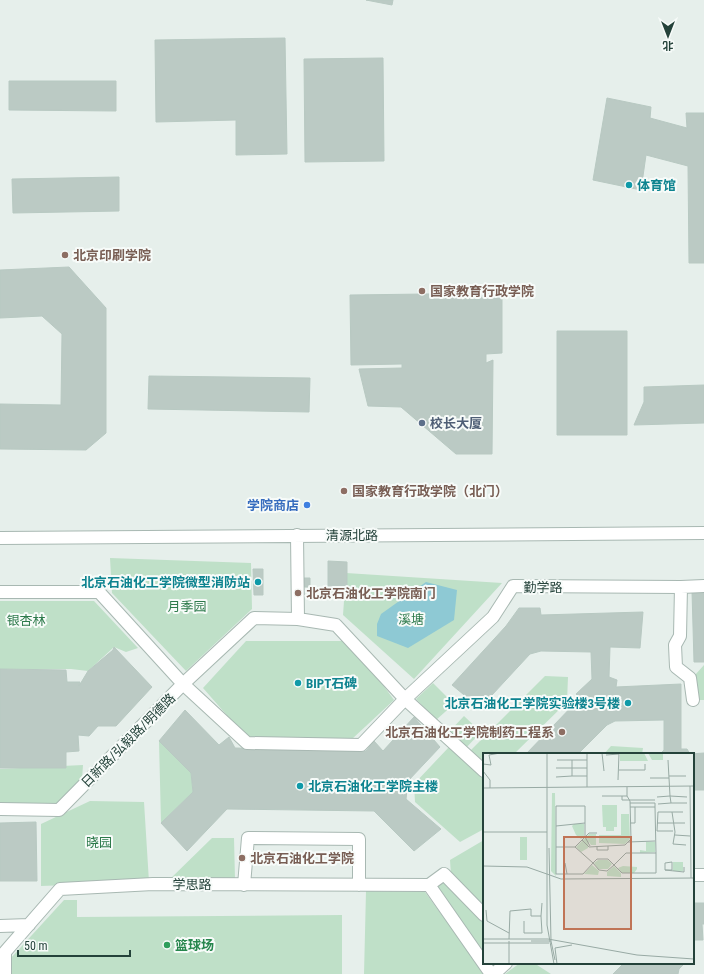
<svg xmlns="http://www.w3.org/2000/svg" width="704" height="974" font-family="'Roboto Condensed','Noto Sans SC',sans-serif">
<rect width="100%" height="100%" fill="#e6efeb"/>
<path fill="#bfe0c8" d="M110,558L251,563L252,609L186,671L112,593Z
M346,573L502,583L414,679L343,615Z
M0,601H94L138,648L126,652L114,647L88,671L71,669H0Z
M246,641H351L394,700L352,739L246,737L203,688Z
M704,665V700H696L695,675Z
M545,676L568,677L567,702L514,754H484V766L469,752Z
M433,683L454,704L436,720L416,699Z
M464,716L481,732L465,749L448,733Z
M159,741L191,773L193,792L161,823Z
M611,746L643,748L642,754H604Z
M449,747L484,778V829L460,842L415,802L414,784Z
M83,765L82,779L57,805L0,804V769Z
M90,801L144,802L149,882L41,886V824Z
M212,838H234L235,879L169,880Z
M484,840V908L451,875L450,860Z
M444,874L484,915V963H506L494,974H491L429,885Z
M366,891L425,892L485,974H364Z
M64,900H77V917L342,915V974H10V959Z
M520,963H534L551,974H505Z"/>
<path fill="#8ec9d4" d="M426,582L457,590L454,620L408,648L377,636V624L381,614Z"/>
<path fill="#bbcac4" stroke="#b8c9c2" d="M366,0H393L392,5Z
M285,38L287,154L236,155V120L156,122L155,40Z
M383,58L384,161L305,162L304,59Z
M9,81H116V111L9,110Z
M607,98L651,107L650,118L687,128L686,113H704V263H689L688,166L646,155L641,190L593,180Z
M119,177V211L13,213L12,179Z
M69,267L106,308V433L86,450L0,449V404L61,405L62,334L42,316L0,318V270Z
M502,293V353L486,354V363L493,360L492,454H456L401,407L368,406L359,369L402,368V364L351,365L350,295Z
M557,331H627V435H557Z
M149,376L310,378L309,412L148,409Z
M704,385V423L634,425L644,402V387Z
M328,561L347,562V593H328Z
M253,569H263V595H254Z
M302,578H310V587H302Z
M692,591H704V662H694Z
M519,608H540L541,615L643,612L640,648L610,647L609,677L617,680L616,687L681,684V749H687L690,754L704,753V790H693V754H660L664,750V720L615,721L607,725L578,754H526L580,698L576,694L592,679L591,652L541,651L530,654L480,708L452,685L506,626Z
M114,647L152,687L116,726H98L89,736L78,735L79,751L66,752V768H0V669L66,670L67,682H80L79,686L88,671L113,650Z
M185,710L219,745L229,737L235,748L366,751L374,741L383,751L414,717L440,747L408,781L406,799L441,829L414,851L374,811L227,809L187,851L161,823L193,792L191,773L159,741Z
M36,822L37,881H0V823Z
M693,903H704V924H702L703,940H693Z
M624,963H685L679,969L678,974H613Z"/>
<g fill="none" stroke-linecap="round" stroke-linejoin="round">
<g stroke="#a8b8b2" stroke-width="14">
<path id="minor" d="M297,535L298,619
M0,538L704,533
M681,587L704,586
M0,592H99L183,684L59,810L0,809
M254,618L298,619L336,625L405,699L361,745L247,743L183,684Z
M484,771L405,699L493,617L513,586L681,587L680,636L675,645L676,667L690,678L693,700
M693,875H704
M244,885L248,838L359,839V885
M429,885L491,974
M429,885L444,874L484,915
M0,926L29,925
M5,974V952L60,889L153,884L429,885
M494,974L506,963"/>
</g>
<use href="#minor" stroke="#fff" stroke-width="12"/>
</g>
<g fill="#0f9aa8" stroke="#f7fbf9" stroke-width="1.5">
<circle cx="629" cy="185" r="4"/>
<circle cx="258" cy="582" r="4"/>
<circle cx="298" cy="683" r="4"/>
<circle cx="628" cy="703" r="4"/>
<circle cx="300" cy="786" r="4"/>
</g>
<g fill="#8d6e63" stroke="#f7fbf9" stroke-width="1.5">
<circle cx="65" cy="255" r="4"/>
<circle cx="422" cy="291" r="4"/>
<circle cx="344" cy="491" r="4"/>
<circle cx="298" cy="593" r="4"/>
<circle cx="562" cy="732" r="4"/>
<circle cx="242" cy="858" r="4"/>
</g>
<circle fill="#5c6f8a" stroke="#f7fbf9" stroke-width="1.5" cx="422" cy="423" r="4"/>
<circle fill="#3f7fe0" stroke="#f7fbf9" stroke-width="1.5" cx="307" cy="505" r="4"/>
<circle fill="#2e9e5b" stroke="#f7fbf9" stroke-width="1.5" cx="167" cy="945" r="4"/>
<g text-anchor="middle" stroke-width="4" stroke-linejoin="round" paint-order="stroke">
<g font-size="13" font-weight="bold" fill="#0d838f" stroke="#f7fbf9" text-anchor="start">
<text x="637" y="190">体育馆</text>
<text x="250" y="587" text-anchor="end">北京石油化工学院微型消防站</text>
<text x="306" y="688">BIPT石碑</text>
<text x="620" y="708" text-anchor="end">北京石油化工学院实验楼3号楼</text>
<text x="308" y="791">北京石油化工学院主楼</text>
</g>
<g font-size="13" font-weight="bold" fill="#785e54" stroke="#f7fbf9" text-anchor="start">
<text x="73" y="260">北京印刷学院</text>
<text x="430" y="296">国家教育行政学院</text>
<text x="352" y="496">国家教育行政学院（北门）</text>
<text x="306" y="598">北京石油化工学院南门</text>
<text x="554" y="737" text-anchor="end">北京石油化工学院制药工程系</text>
<text x="250" y="863">北京石油化工学院</text>
</g>
<g font-size="13" font-weight="bold" fill="#4e5e75" stroke="#f7fbf9" text-anchor="start">
<text x="430" y="428">校长大厦</text>
</g>
<g font-size="13" font-weight="bold" fill="#366cbe" stroke="#f7fbf9" text-anchor="end">
<text x="299" y="510">学院商店</text>
</g>
<g font-size="13" fill="#24423a" stroke="#f7fbf9">
<text x="352" y="540">清源北路</text>
<text x="543" y="592">勤学路</text>
<text transform="translate(128 740) rotate(-45)" y="5">日新路/弘毅路/明德路</text>
<text x="192" y="889">学思路</text>
</g>
<g font-size="13" fill="#2d7a4b" stroke="#f7fbf9">
<text x="187" y="611">月季园</text>
<text x="411" y="624">溪塘</text>
<text x="26" y="625">银杏林</text>
<text x="99" y="847">晓园</text>
</g>
<g font-size="13" font-weight="bold" fill="#27864d" stroke="#f7fbf9" text-anchor="start">
<text x="175" y="950">篮球场</text>
</g>
</g>
<g transform="translate(483 753)">
<rect width="211" height="211" fill="#e6efeb"/>
<path d="M137,0H161L165,8H137ZM165,0H180V7H169ZM69,40H72L73,123L68,118ZM119,52H134V74H131V78H123V74H120ZM138,61H146L147,86L142,91L116,90V82H138ZM91,71H101V84L98,86L93,82L89,73ZM106,81H113V92H108L106,89L105,95L98,99L93,94ZM37,84H44V107H37ZM163,89H172V99L157,100V97L163,98ZM115,107H125L129,111L125,116H115L111,110ZM190,109H200V118H190ZM109,112L116,118L115,122L101,121ZM131,113L138,120V124L124,123V119ZM140,113L154,114V116L151,120H139L135,115Z" fill="#bfe0c8"/>
<path fill="none" stroke="#98aaa4" stroke-width="1" d="M64,0V172L71,211M119,0L121,18M123,2L136,1M74,7H104M89,7V23H104M185,7L187,43L204,44M0,11L8,12L6,2L17,0M73,15H104M136,17H162V11M0,18L7,27V35M186,23H203M73,24L89,23M167,25H186M135,27L136,0M207,33L208,125M104,34V0M0,35L211,33M119,43H144V34M139,43V47H172M174,44L187,43L188,50L175,51M147,50H172V54H147M188,50H204M172,54L173,100M189,59L192,79L190,91L203,92M147,70H152V54M174,70H202M73,73L102,70M190,78H174L175,59H200M0,79H64M192,82L207,83M99,87L106,94L142,92L148,86L147,48L144,43M145,89L172,88M114,93V97H125V93M73,94H92M66,95L68,188L72,207M143,100H173V120H139L131,112ZM114,106H125L131,112L124,118L116,117L110,110ZM189,109V117H182V110ZM82,110L84,121H100L110,110L92,94L102,84L107,93M0,113L44,114L78,126L211,125M182,117L201,119V114M84,121H73V53H102V84L106,80H114M3,157L4,168L26,180M41,168V180H59L58,163M0,186H65L154,202L211,206M26,186L27,158L48,156V163H58L59,150M48,188H68M0,190H66M26,211V188M74,211L72,195L89,192"/>
<path fill="#c07456" fill-opacity="0.15" stroke="#c07456" stroke-width="2" d="M81,84H148V176H81Z"/>
<rect width="211" height="211" fill="none" stroke="#24423a" stroke-width="2"/>
</g>
<g transform="translate(668 36) rotate(180)" stroke="#f7fbf9" stroke-width="3" paint-order="stroke">
<path d="M0-3L7 15L0 10L-7 15Z" fill="#24423a"/>
<text y="-6" font-size="11" font-weight="bold" text-anchor="middle" fill="#24423a">北</text>
</g>
<path d="M18 950v6h112v-6" fill="none" stroke="#24423a" stroke-width="2"/>
<text x="24" y="950" font-size="12" fill="#24423a" stroke="#f7fbf9" stroke-width="3" paint-order="stroke">50 m</text>
</svg>
